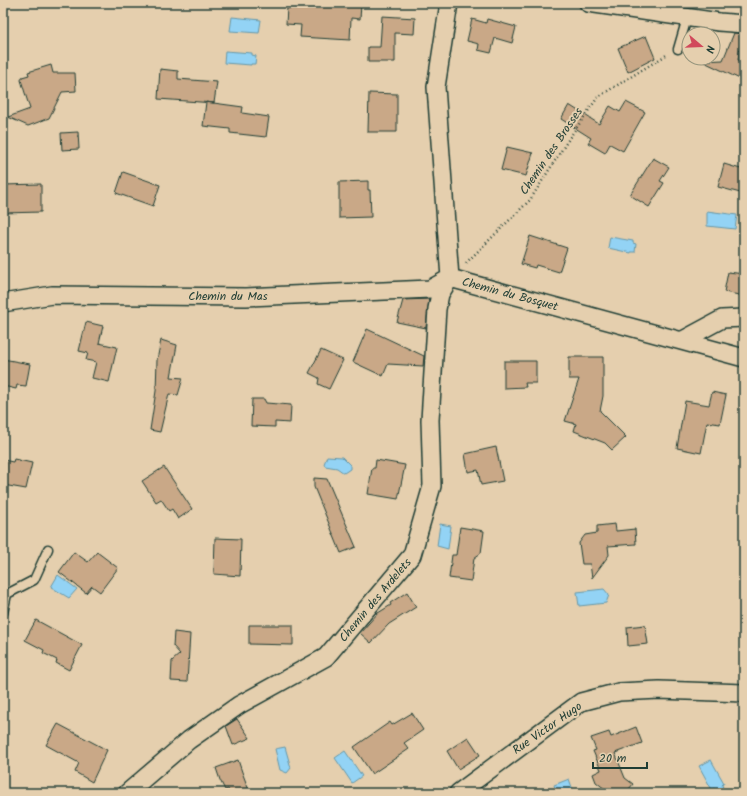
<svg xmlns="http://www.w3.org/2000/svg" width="747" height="796" font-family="Kalam,sans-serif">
<rect width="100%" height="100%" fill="#e5cfae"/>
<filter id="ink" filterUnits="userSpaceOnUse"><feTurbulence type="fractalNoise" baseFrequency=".025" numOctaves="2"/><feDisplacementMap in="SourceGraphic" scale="8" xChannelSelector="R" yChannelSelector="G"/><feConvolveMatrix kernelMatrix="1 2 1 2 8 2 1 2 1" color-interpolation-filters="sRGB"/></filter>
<g filter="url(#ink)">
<path fill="#93d3f5" stroke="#6597a8" d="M232,17L261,20L259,33L230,31Z
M225,51L252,53V55L256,56L255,64H251V65L224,63Z
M707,211L737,215L735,229L707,226Z
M610,237L633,241V243L636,244L635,252H631V253L608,248Z
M327,456L342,457L350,465V469L344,473L337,468L325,466L324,464Z
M440,524L451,526L448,549L437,546Z
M58,575L77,589L69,598L51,587Z
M604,589L609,595L606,603L579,606L577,592Z
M285,747L291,768L287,773L280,770L275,749Z
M345,751L362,776L352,783L335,758Z
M711,760L724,783L722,785L723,788L716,792L714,788L712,790L699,766Z
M569,779L574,793H557L554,785Z"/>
<path fill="#c9a887" stroke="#1f3d34" d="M303,3L361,4L360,19L351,18L350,40L300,37L301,25L286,24L287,8L302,9Z
M382,16L415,18L414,34L395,33V62H368V47H380Z
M472,19L486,23L487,19L516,27L512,43L495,38L491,53L478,50L479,44L467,41Z
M734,33L742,34L738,60H744V81L702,61L723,60Z
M646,36L655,58L628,72L618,48Z
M51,65L53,73H75L76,91L62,92L49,118L28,126L8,117L30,109L21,80L22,77L29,75L28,72Z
M160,69L178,71V79L217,82L214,103L158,99Z
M369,93L397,94V132H368Z
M206,102L243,107L242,113L269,117L266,137L230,133V129L203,126Z
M626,102L645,112L623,151L610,144L605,153L588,143L591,138L561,119L569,105L599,124L610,106L620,112Z
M78,132L79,149L62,150L61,133Z
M507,147L533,153L526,176L501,170Z
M653,158L669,167L660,181L664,183L649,207L630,195Z
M724,164L744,170V194L718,187Z
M123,172L160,185L153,206L116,193Z
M368,181V190H370L371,217L339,218V182Z
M41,184V212L3,213V185Z
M530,236L567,248L559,272L536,265L535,268L521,264Z
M728,272L744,274V296L724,292Z
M429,299L426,328L397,322L403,300Z
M86,322L103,326L99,343L117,347L109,382L92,378L96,362L86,360L88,353L79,351Z
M367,329L424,356L423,366L388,364L383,376L353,362Z
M161,340L177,345L171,377L183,378L178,395L169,394L160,432L150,430L156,391L157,360Z
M321,350L343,360L329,389L318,384L319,378L309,373Z
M569,357H603V396L600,411L626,437L612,450L605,443L574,431L576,424L565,421L579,379H569Z
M3,359L30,364L26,386L17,385L16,389L3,386Z
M504,361H536V383H525L526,387L504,388Z
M712,392L726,395L720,424L707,422L701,453L677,448L685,401L709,405Z
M252,399H264L266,403L291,405L290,423L275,422V427L251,426Z
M496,447L503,481L481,485L478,470L468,472L465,454Z
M14,459L32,463L26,489L3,485V460L13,462Z
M376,460L405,465L398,499L368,494L372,468H375Z
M164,467L192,509L178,519L172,509L169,511L161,499L156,502L142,481Z
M314,478L327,479L356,547L341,553L314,487Z
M615,524L616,531L635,529L636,544L608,546L609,555L592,578L590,564H582L579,543L585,535L597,533V526Z
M460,527L484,531L481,553L474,558L471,581L449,578L452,555H456Z
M215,538L241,539L240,576L214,574Z
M74,552L88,562L97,552L118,568L100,592L92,586L86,593L59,572Z
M407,592L416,607L389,624L371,643L360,633L378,613L391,605L390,603Z
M36,620L82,645L69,670L56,663L57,660L43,653L44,650L25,640Z
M249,625H293V645L249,644Z
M645,625L648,644L628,646L627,627Z
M174,632L190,634L187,682L171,681L172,661L180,654L173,646Z
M412,713L423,730L404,743L409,749L372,774L354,747L390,722L392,725Z
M237,719L250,738L233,745L226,726Z
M58,724L107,750L92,782L75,772L79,763L46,745Z
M636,727L642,743L615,753L625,778L633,784L626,793H610L596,782L593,774L601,770L593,751L596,750L591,738L609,732L611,737Z
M468,737L480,755L458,769L447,751Z
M238,760L242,772L250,793H230L228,789L225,790L220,780L216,768Z"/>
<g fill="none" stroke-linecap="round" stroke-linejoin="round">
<g stroke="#1f3d34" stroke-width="11">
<path id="lane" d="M678,49L687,18
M3,613L7,594L34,580L48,549"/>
</g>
<g stroke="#1f3d34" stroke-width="20">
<path id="street" d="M449,3L436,87L450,278L744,358
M588,3L719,22L744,24
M3,303L52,295L246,297L430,289L450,278
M683,340L722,319L744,318
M127,793L189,740L239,705L326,657L412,555L432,486L430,420L437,309L440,294L450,278
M458,793L581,702L619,692L659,690L744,693"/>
</g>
<path stroke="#1f3d34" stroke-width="2.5" stroke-dasharray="1 3" stroke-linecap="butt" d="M466,263L530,200L570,137L598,97L668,54"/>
<use href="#lane" stroke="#e5cfae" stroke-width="8"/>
<use href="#street" stroke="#e5cfae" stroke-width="17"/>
</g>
</g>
<g text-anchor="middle" stroke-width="4" stroke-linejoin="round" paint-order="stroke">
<g font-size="12" fill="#1f3d34" stroke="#e5cfae">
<text transform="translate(551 151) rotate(-56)" y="4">Chemin des Brosses</text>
<text transform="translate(510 294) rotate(15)" y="4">Chemin du Bosquet</text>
<text x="228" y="300">Chemin du Mas</text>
<text transform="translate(375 600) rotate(-50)" y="4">Chemin des Ardelets</text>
<text transform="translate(547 728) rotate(-35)" y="4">Rue Victor Hugo</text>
</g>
</g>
<rect width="747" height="796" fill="none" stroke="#e5cfae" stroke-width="16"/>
<rect x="8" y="8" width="731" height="780" fill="none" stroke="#1f3d34" stroke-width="1.5" filter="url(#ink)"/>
<g transform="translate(701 46) rotate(109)"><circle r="19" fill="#e5cfae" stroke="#96957d"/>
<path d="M0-3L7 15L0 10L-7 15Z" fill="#d1495b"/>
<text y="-6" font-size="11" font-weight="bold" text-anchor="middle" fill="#1f3d34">N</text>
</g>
<path d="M593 762v6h54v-6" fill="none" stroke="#1f3d34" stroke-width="2"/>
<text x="599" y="762" font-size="12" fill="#1f3d34" stroke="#e5cfae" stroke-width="3" paint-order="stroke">20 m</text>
</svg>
